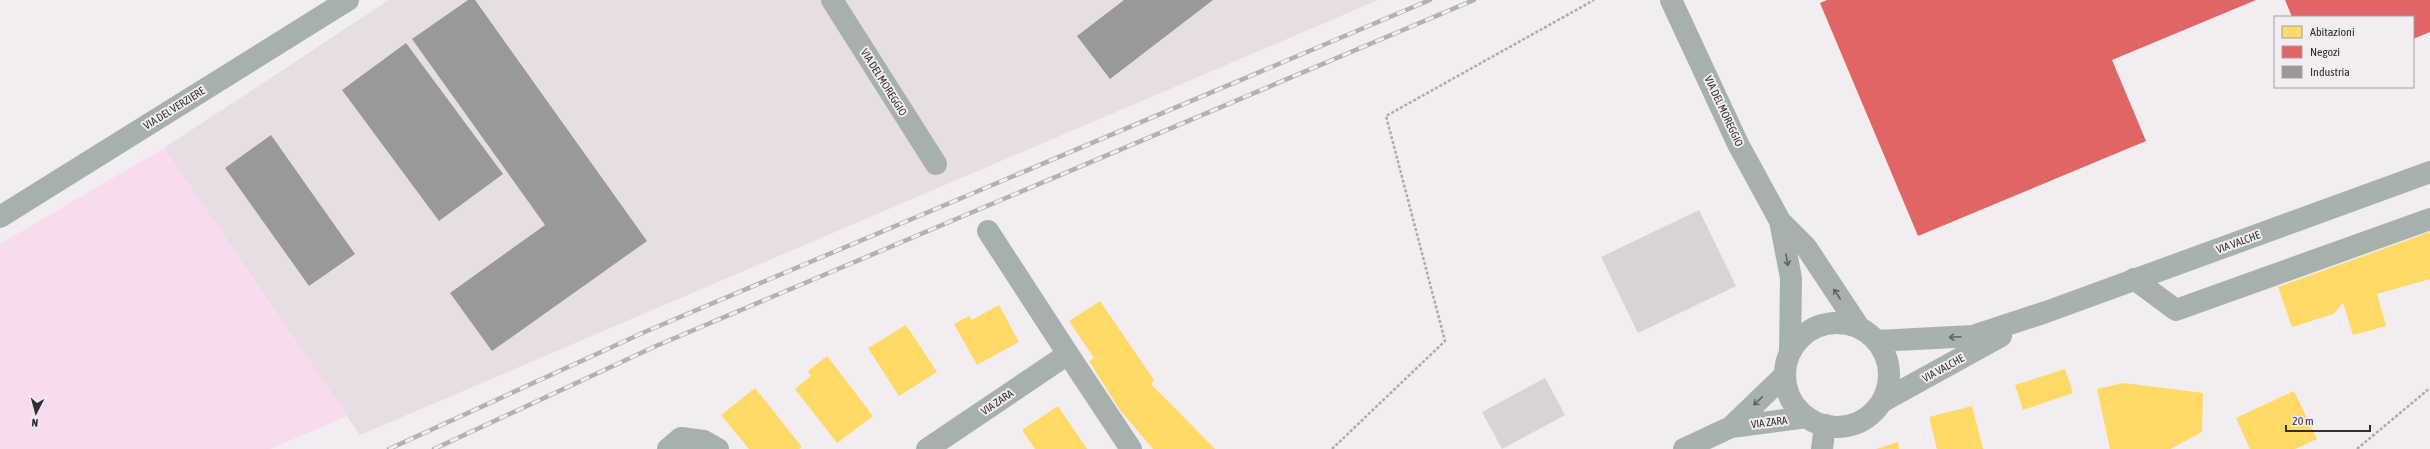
<svg xmlns="http://www.w3.org/2000/svg" width="2430" height="449" font-family="'Asap Condensed',sans-serif">
<rect width="100%" height="100%" fill="#f2edf0"/>
<path fill="#e7dee4" d="M389,0H1378L360,435L164,148Z"/>
<path fill="#f8dbef" d="M164,148L347,416L270,449H0V244Z"/>
<path fill="#ffd966" d="M2430,232V279L2377,294L2386,326L2353,335L2343,303L2333,314L2292,327L2278,287Z
M1100,301L1154,380L1151,384L1215,449H1153L1120,410L1089,361L1094,358L1069,321Z
M999,305L1019,342L977,365L954,324L969,316L972,320Z
M906,325L937,372L899,396L868,348Z
M827,356L873,416L837,443L795,389L811,376L808,371Z
M2065,369L2073,393L2023,410L2015,385Z
M2124,383L2203,393L2202,432L2170,449H2110L2097,389Z
M755,388L802,447L799,449H749L721,415Z
M2294,391L2317,439L2295,449H2250L2236,418Z
M1058,406L1087,449H1035L1022,430Z
M1972,406L1983,449H1937L1929,417Z
M1898,442L1899,449H1876Z"/>
<path fill="#e06666" d="M1827,0H2256L2112,60L2146,141L1918,236L1820,3Z
M2285,0H2430V32L2413,39V17H2292Z"/>
<path fill="#999" d="M468,0H475L647,241L492,351L450,293L545,225L412,39Z
M1124,0H1213L1110,79L1077,36Z
M406,43L503,174L439,221L342,90Z
M271,135L355,254L309,286L225,168Z"/>
<path fill="#d7d3d6" d="M1699,210L1736,286L1638,333L1601,257Z
M1545,378L1565,415L1502,449L1482,412Z"/>
<g fill="none" stroke-linecap="round" stroke-linejoin="round">
<path stroke="#a8adac" stroke-width="2.5" stroke-dasharray="3 2" stroke-linecap="butt" d="M1332,449L1445,341L1386,116L1594,0
M2357,449L2430,388"/>
<path stroke="#a6b1ae" stroke-width="22" d="M832,0L936,164
M1671,0L1738,144L1780,221L1806,247L1859,327
M0,217L348,0
M1780,221L1791,278L1790,352
M988,231L1068,354
M2134,279L2176,310L2430,219
M668,449L681,438L704,441L718,449
M927,449L1068,354L1131,449
M1822,449L1825,425"/>
<path stroke="#a7b1af" stroke-width="22" d="M1785 375a52 52 0 1 1 104 0a52 52 0 1 1-104 0Z
M1877,341L1973,336L2046,312L2430,172
M1883,401L2001,336
M1731,427L1785,375
M1684,449L1731,427L1807,417"/>
<g stroke="#afb2b2" stroke-width="4.5">
<path id="rail" d="M389,449L647,331L1430,0
M434,449L656,346L1474,0"/>
</g>
<use href="#rail" stroke="#f3ecf1" stroke-width="3" stroke-dasharray="9" stroke-linecap="butt"/>
</g>
<defs><path id="oneway-shaft" d="M-6 0H5M1.5-3L5.5 0L1.5 3" fill="none" stroke-width="1.6" stroke-linecap="round" stroke-linejoin="round"/></defs>
<g stroke="#606262">
<use href="#oneway-shaft" transform="translate(1787 260) rotate(80)"/>
<use href="#oneway-shaft" transform="translate(1837 294) rotate(-123)"/>
</g>
<g stroke="#606263">
<use href="#oneway-shaft" transform="translate(1955 337) rotate(177)"/>
<use href="#oneway-shaft" transform="translate(1758 401) rotate(136)"/>
</g>
<g text-anchor="middle" stroke-width="4" stroke-linejoin="round" paint-order="stroke">
<g font-size="11" fill="#312e30" stroke="#f3ecf1">
<text transform="translate(884 82) rotate(58)" y="4">VIA DEL MOREGGIO</text>
<text transform="translate(174 108) rotate(-32)" y="4">VIA DEL VERZIERE</text>
<text transform="translate(1724 111) rotate(65)" y="4">VIA DEL MOREGGIO</text>
<text transform="translate(2238 242) rotate(-20)" y="4">VIA VALCHE</text>
<text transform="translate(1943 368) rotate(-29)" y="4">VIA VALCHE</text>
<text transform="translate(997 402) rotate(-34)" y="4">VIA ZARA</text>
<text transform="translate(1769 422) rotate(-7)" y="4">VIA ZARA</text>
</g>
</g>
<rect x="2274" y="16" width="140" height="72" fill="#f3ecf1" stroke="#a5a0a4"/>
<rect x="2282" y="26" width="20" height="12" fill="#ffd966" stroke="#a5a0a4"/>
<text x="2310" y="36" font-size="12" fill="#312e30">Abitazioni</text>
<rect x="2282" y="46" width="20" height="12" fill="#e06666" stroke="#a5a0a4"/>
<text x="2310" y="56" font-size="12" fill="#312e30">Negozi</text>
<rect x="2282" y="66" width="20" height="12" fill="#999999" stroke="#a5a0a4"/>
<text x="2310" y="76" font-size="12" fill="#312e30">Industria</text>
<g transform="translate(36 413) rotate(186)" stroke="#f3ecf1" stroke-width="3" paint-order="stroke">
<path d="M0-3L7 15L0 10L-7 15Z" fill="#312e30"/>
<text y="-6" font-size="11" font-weight="bold" text-anchor="middle" fill="#312e30">N</text>
</g>
<path d="M2286 425v6h84v-6" fill="none" stroke="#312e30" stroke-width="2"/>
<text x="2292" y="425" font-size="12" fill="#312e30" stroke="#f3ecf1" stroke-width="3" paint-order="stroke">20 m</text>
</svg>
